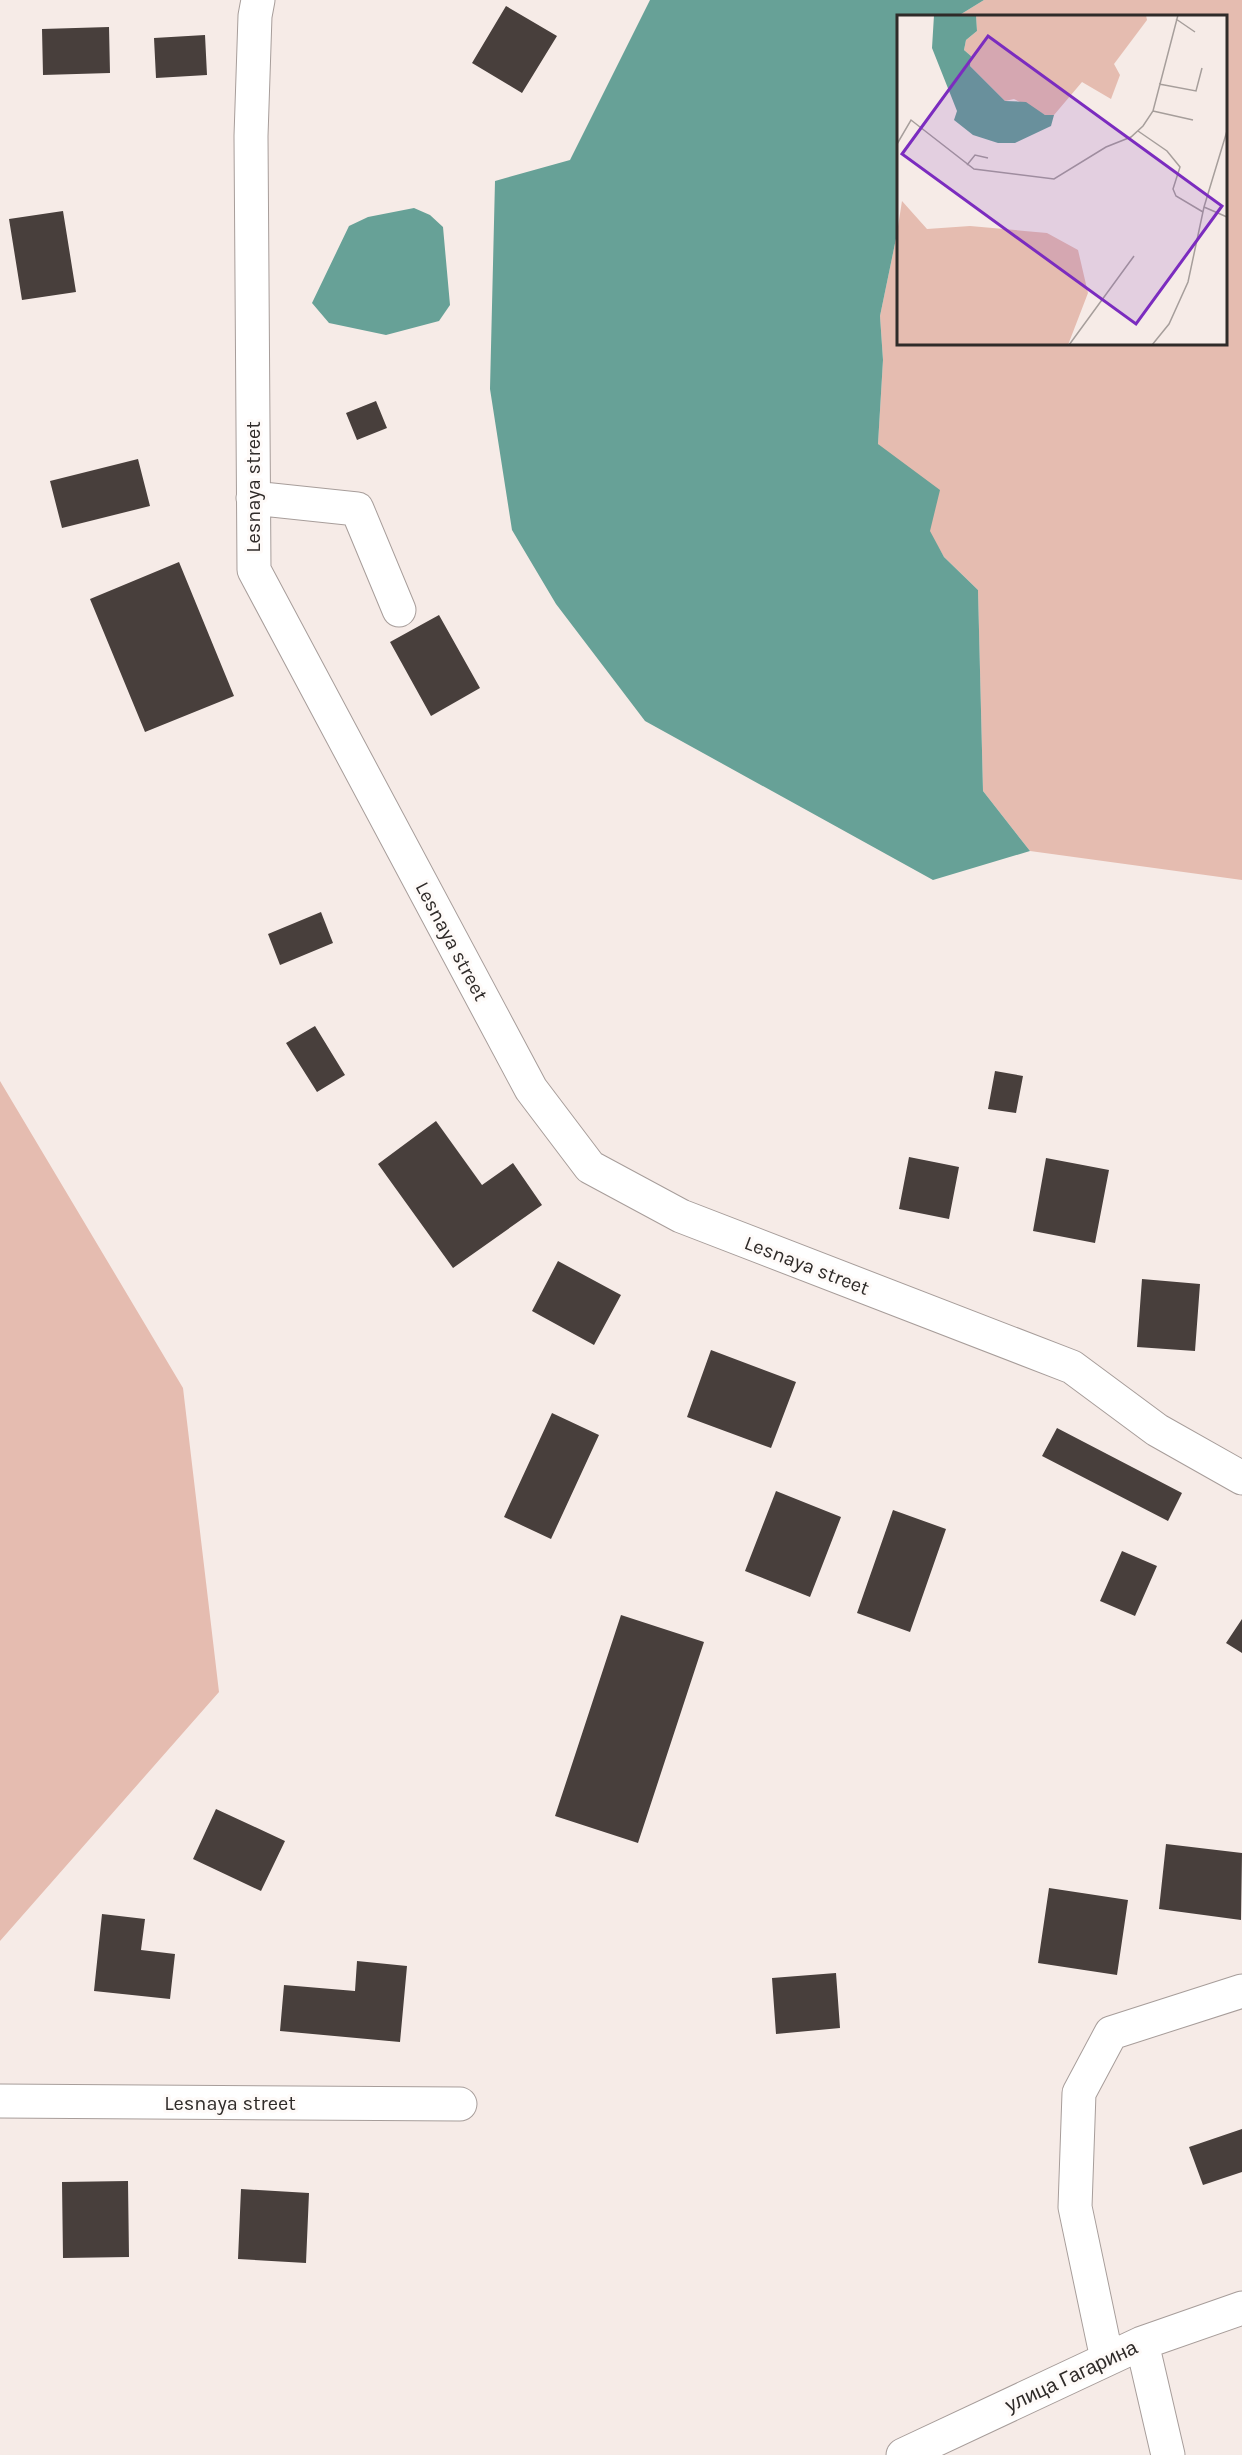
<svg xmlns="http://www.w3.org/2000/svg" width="1242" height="2455" font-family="Karla,sans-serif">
<rect width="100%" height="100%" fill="#f6ebe7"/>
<path fill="#e5bcb0" d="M984,0H1242V880L1030,851L983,791L978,590L944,557L878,444L883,360L880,316L898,229V344H1226V16H958Z
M0,1081L183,1388L219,1692L0,1941Z"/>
<path fill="#67a197" d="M650,0H984L958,16H898V229L880,316L883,360L878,444L940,490L930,531L944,557L978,590L983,791L1030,851L933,880L645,721L556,604L512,530L490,389L495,181L570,160Z
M414,208L430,215L443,227L450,305L439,321L386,335L329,323L312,303L349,226L368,217Z"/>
<path fill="#483f3c" d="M506,6L557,36L522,93L472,63Z
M109,27L110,73L43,75L42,29Z
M205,35L207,75L156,78L154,38Z
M63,211L76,292L22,300L9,219Z
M376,401L387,428L357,440L346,413Z
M138,459L150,506L62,528L50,481Z
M179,562L234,696L145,732L90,599Z
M439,615L480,688L431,716L390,642Z
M321,912L333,943L280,965L268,934Z
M315,1026L345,1075L317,1092L286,1043Z
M995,1071L1023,1076L1016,1113L988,1109Z
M436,1121L482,1185L513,1163L542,1205L453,1268L378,1164Z
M909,1157L959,1167L949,1219L899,1209Z
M1046,1158L1109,1170L1095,1243L1033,1231Z
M558,1261L621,1295L594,1345L532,1311Z
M1142,1279L1200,1284L1195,1351L1137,1347Z
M711,1350L796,1382L771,1448L687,1417Z
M552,1413L599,1435L551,1539L504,1517Z
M1057,1428L1182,1493L1168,1521L1042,1456Z
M776,1491L841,1517L810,1597L745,1571Z
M893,1510L946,1529L910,1632L857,1613Z
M1122,1551L1157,1566L1135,1616L1100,1601Z
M621,1615L704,1642L638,1843L555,1816Z
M1242,1619V1653L1226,1643Z
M216,1809L285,1841L261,1891L193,1859Z
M1166,1844L1242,1853L1241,1920L1159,1909Z
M1049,1888L1128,1900L1117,1975L1038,1963Z
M102,1914L145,1919L141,1950L175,1954L170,1999L94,1991Z
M357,1961L407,1966L400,2042L280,2031L284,1985L355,1991Z
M836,1973L840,2028L776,2034L772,1978Z
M1242,2129V2172L1203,2185L1189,2147Z
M128,2181L129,2257L63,2258L62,2182Z
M241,2189L309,2193L306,2263L238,2259Z"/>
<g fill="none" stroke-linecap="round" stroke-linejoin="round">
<g stroke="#a79d9a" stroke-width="35">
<path id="minor" d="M258,0L255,16L251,136L254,570L531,1089L590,1167L681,1216L1072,1367L1157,1430L1242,1478
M253,498L357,509L399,610
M0,2101L460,2104
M1142,2343L1168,2455
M1107,2359L1075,2207L1079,2093L1111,2033L1242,1991
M903,2455L1142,2343L1242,2308"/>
</g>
<use href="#minor" stroke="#fff" stroke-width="33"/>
</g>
<g text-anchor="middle" stroke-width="6" stroke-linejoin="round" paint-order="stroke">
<g font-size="20" fill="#2f2b29" stroke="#fefaf8">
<text transform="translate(253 487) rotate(-90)" y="7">Lesnaya street</text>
<text transform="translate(452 941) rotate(62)" y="7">Lesnaya street</text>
<text transform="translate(807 1265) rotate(21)" y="7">Lesnaya street</text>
<text x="230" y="2110">Lesnaya street</text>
<text transform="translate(1071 2376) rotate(-25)" y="7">улица Гагарина</text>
</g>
</g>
<g transform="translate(897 15)">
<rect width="330" height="330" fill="#f6ebe7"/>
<path d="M79,0H249L250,5L217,49L223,60L214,84L185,67L157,100H148L117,84L108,86L73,51L74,41L67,35L69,25L80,16ZM5,186L30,214L73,211L150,218L181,235L191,278L171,330H0V218Z" fill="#e5bcb0"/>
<path d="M37,0H79L80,16L69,25L67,35L74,41L73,51L108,86L129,87L148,100H157L154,111L118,128H101L76,120L57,105L60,96L35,33Z" fill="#67a197"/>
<path fill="none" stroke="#a69e9b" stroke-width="1.5" d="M279,4L298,17M262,69L299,76L305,53M256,96L296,105M241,116L270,136L283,152L276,174L279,181L306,197M0,129L14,105L77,154L157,164L209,132L234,122L246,111L256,96L281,0M70,150L78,140L91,143M307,192L330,202M172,330L237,241M255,330L272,309L291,267L307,192L330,116"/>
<path fill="#7b2cbf" fill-opacity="0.15" stroke="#7b2cbf" stroke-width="3" d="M91,21L325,191L239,309L5,139Z"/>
<rect width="330" height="330" fill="none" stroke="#2f2b29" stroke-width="3"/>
</g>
</svg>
